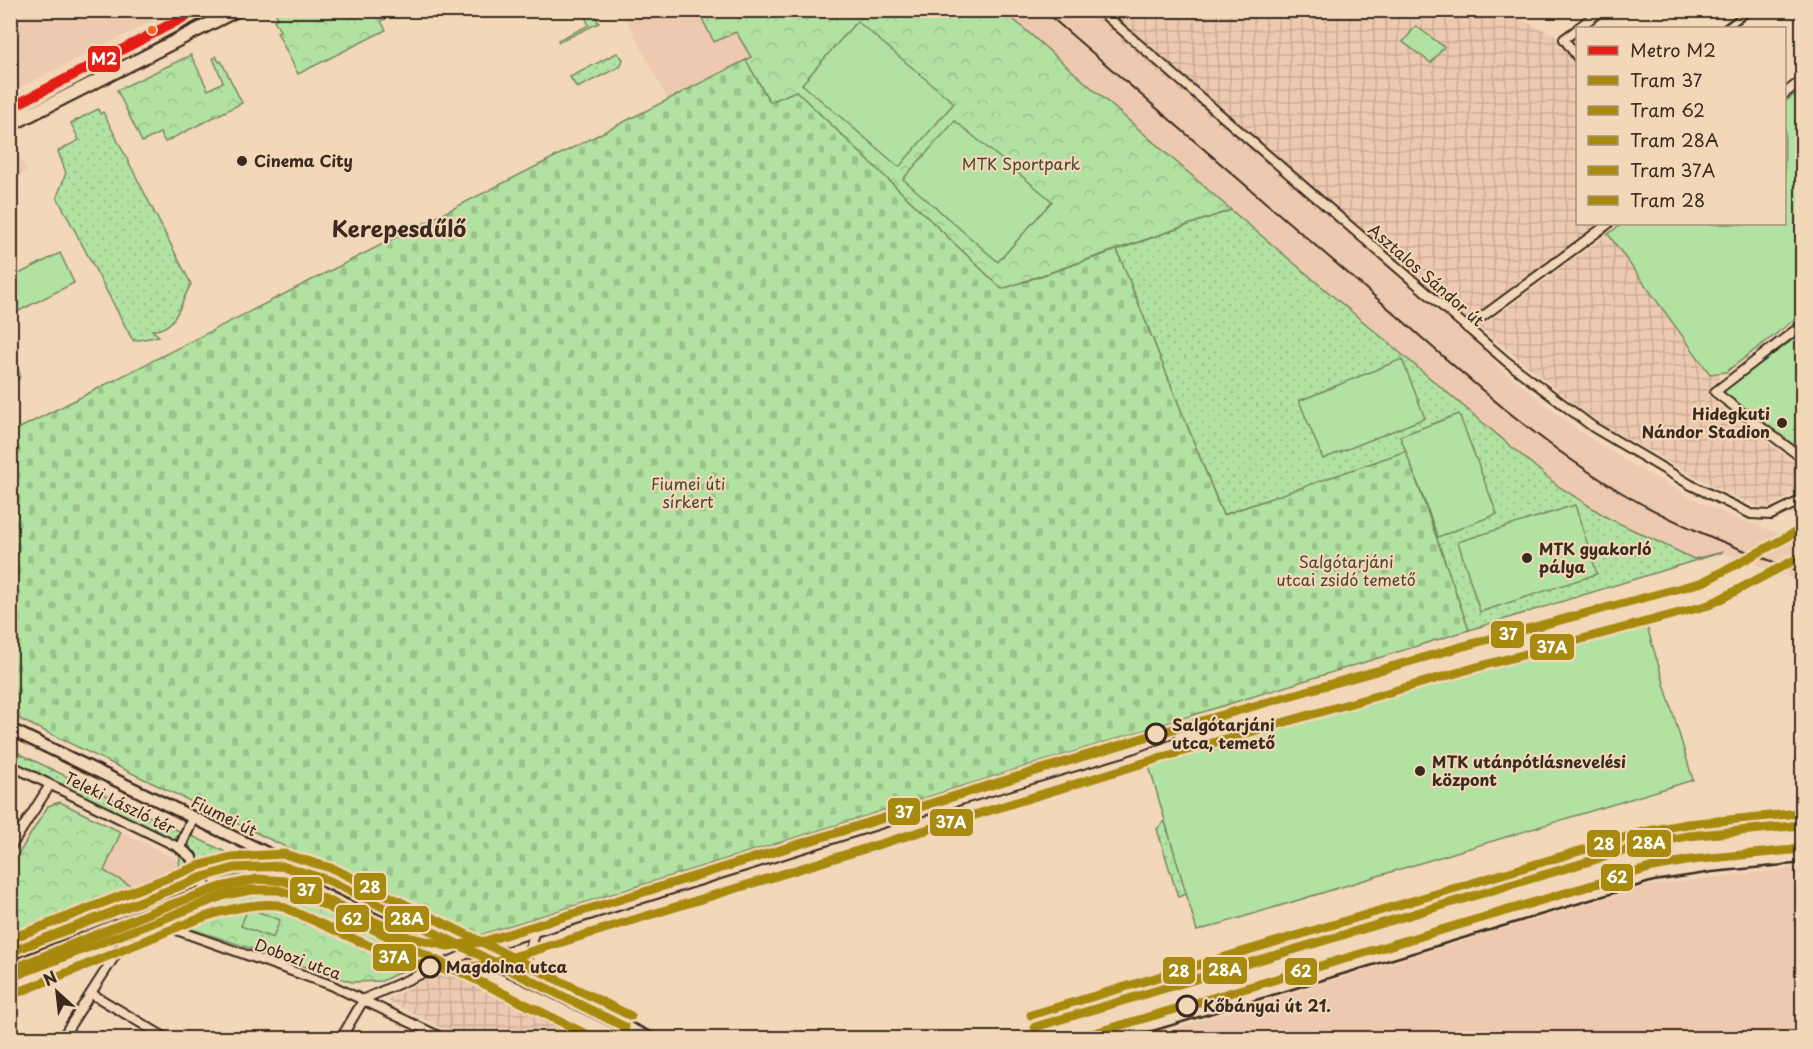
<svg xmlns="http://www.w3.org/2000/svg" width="1813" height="1049" font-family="'Playpen Sans',sans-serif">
<defs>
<pattern id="industrial-grid" width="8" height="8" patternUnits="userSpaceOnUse" patternTransform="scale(1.5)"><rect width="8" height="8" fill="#edc9b0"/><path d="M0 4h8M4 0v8" fill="none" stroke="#ccad97"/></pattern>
<pattern id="grass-dots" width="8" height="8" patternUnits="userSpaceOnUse" patternTransform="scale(1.5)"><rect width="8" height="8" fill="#b2e2a2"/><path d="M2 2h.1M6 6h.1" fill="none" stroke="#9ac28b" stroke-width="1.8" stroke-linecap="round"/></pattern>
<pattern id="cemetery-stones" width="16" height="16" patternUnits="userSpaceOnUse" patternTransform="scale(1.5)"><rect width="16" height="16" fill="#b2e2a2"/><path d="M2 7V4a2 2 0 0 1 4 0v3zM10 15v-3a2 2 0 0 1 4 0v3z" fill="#9ac28b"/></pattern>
<pattern id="park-crowns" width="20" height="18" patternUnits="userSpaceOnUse" patternTransform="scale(1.5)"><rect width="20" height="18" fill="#b2e2a2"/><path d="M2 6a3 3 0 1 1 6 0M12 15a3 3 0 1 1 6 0" fill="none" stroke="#9ac28b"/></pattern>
</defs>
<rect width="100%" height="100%" fill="#f2d7b9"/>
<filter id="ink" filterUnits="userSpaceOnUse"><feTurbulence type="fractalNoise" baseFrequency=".0167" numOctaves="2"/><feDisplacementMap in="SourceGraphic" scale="12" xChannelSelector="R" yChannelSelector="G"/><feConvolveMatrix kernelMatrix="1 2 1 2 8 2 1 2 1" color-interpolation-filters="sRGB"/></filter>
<g filter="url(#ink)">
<path fill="#edc9b0" d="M11,10H172V11L11,92Z
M622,11H698L713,42L736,31L751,58L668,100Z
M1004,11H1086L1329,219L1467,328L1497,366L1577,430L1627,462L1692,498L1734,518L1802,541V582L1720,551L1694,559L1608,518L1558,486L1231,210Z
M13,143L27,172L11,180V144Z
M121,832L178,860L180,867L168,894L151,897L104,871Z
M1802,867V1038H1142L1646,886Z"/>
<path fill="url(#industrial-grid)" d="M1086,11H1501L1564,39L1577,58L1578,224H1608L1467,328L1329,219Z
M1608,234L1703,367L1710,374H1718L1721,384L1708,394L1713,401L1802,468V490L1764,509L1722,491L1597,422L1480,328Z
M454,964L485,981L604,1038H461L387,1000Z"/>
<path fill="url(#grass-dots)" stroke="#768660" stroke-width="1.5" d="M582,11H593L599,23L559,42L558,40L589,25Z
M177,29L180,35L101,72Z
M617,53L623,59L621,66L577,88L570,77Z
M98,109L100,114L103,112L191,284C181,300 177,331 152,330L159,336L134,341L131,337L57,197L66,173L58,151L79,140L71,123Z
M1231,210L1558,486L1608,518L1694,559L1723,552L1469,630L1406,452L1223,515L1117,250Z
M10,749L181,832L173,840L11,762Z
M1165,821L1187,894L1178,897L1157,829Z
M188,834L263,870L209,881L188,843Z
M184,854L197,882L168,894L179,867L180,855Z"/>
<path fill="url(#cemetery-stones)" stroke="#768660" stroke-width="1.5" d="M746,60L770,102L796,90L1002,289L1117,250L1223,515L1406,451L1469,630L473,937L11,715L10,433Z"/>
<path fill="url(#park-crowns)" stroke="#768660" stroke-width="1.5" d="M278,11H383L387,18L381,21L386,30L298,74L277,32L280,31L274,20L278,18L275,12Z
M698,11H1004L1231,210L1002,289L796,91L770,102L746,60L751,57L736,32L714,42Z
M191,55L208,90L223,82L213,58L216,56L219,62L221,61L242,103L165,142L160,133L142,142L117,90Z
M60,802L121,832L104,871L151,897L146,902L11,955V866L48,806Z
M276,883L380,934L428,951L430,957L382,981L352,982L162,919L254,886Z"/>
<path fill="#b2e2a2" stroke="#768660" stroke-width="1.5" d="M857,21L954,103L899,167L802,84Z
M1416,26L1444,47L1431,63L1403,42Z
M1802,89V314L1726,372L1710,374L1608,234L1622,224H1784L1785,102Z
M955,121L1052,201L998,262L903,179Z
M60,253L74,283L11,315V278Z
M1802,333V453L1722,392Z
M11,354L20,374L19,379L11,383Z
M1402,359L1425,418L1323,459L1299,401Z
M1459,414L1497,514L1438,537L1400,436Z
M1575,505L1597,574L1480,612L1458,542Z
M1644,617L1693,780L1197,931L1148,762Z
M248,908L280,920L273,938L241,926Z"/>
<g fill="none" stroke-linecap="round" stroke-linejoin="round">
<g stroke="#3b2a1e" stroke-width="10">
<path id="pedestrian" d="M1726,28L1750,10"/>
</g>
<g stroke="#3b2a1e" stroke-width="12">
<path id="minor" d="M1099,10L1506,361L1593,427L1691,485L1751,514L1771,515L1802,500
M1799,10L1802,15
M1578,28L1602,10
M1578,29L1564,39L1578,58
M1784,94L1802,80
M1802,325L1715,392L1802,458
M1467,328L1608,224
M10,765L180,848
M10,848L50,785
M140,917L331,985L443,1038
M522,976L535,930
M92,994L166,1038
M62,1038L140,917
M341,1038L364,999L471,952L896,819L1124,752L1169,735"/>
</g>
<g stroke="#3b2a1e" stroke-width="14">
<path id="tertiary" d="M193,817L180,848L191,857L207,889
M10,967L207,889L218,892L295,868"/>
</g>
<g stroke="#3b2a1e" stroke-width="15">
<path id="secondary" d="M10,729L649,1038
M1107,1038L1652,875L1710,866L1802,857"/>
</g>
<g stroke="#3b2a1e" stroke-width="16">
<path id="primary" d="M10,112L203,10
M10,125L237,10"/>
</g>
<use href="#pedestrian" stroke="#f2d7b9" stroke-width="5"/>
<use href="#minor" stroke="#f2d7b9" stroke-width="8"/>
<use href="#tertiary" stroke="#f2d7b9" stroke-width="9"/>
<use href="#secondary" stroke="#f2d7b9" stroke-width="10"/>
<use href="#primary" stroke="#f2d7b9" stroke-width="12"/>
<path stroke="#3b2a1e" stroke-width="2" d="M1043,10C1153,106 1263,200 1373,295C1452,363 1529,437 1619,491C1677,526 1740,549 1802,573"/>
<g stroke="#f2d7b9" stroke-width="14">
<path id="tram-1" d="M10,970L159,909L221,887L258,879L285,881L411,938L448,946L482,942L1156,734L1471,644L1703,582L1802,529"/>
</g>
<g stroke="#f2d7b9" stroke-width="14">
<path id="tram-2" d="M14,976L225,895L252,890H278L318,902L594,1038
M1078,1038L1653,867L1691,860L1802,849"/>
</g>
<g stroke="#f2d7b9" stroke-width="14">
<path id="tram-3" d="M10,952L203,877L234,868L282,866L328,880L625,1027
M1035,1027L1647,844L1688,836L1801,825"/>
</g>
<g stroke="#f2d7b9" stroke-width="14">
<path id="tram-4" d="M19,992C57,977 96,961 134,945C179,927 230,901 279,905L403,961L446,970L487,965L1163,757L1477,667L1709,605L1802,556"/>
</g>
<g stroke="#f2d7b9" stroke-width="14">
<path id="tram-5" d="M10,939L198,866L231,857L284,854L334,869L631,1016
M1031,1015L1643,832L1687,824L1800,813"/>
</g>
<use href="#tram-1" stroke="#a78a0e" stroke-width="9"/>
<use href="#tram-2" stroke="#a78a0e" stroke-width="9"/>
<use href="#tram-3" stroke="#a78a0e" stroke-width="9"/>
<use href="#tram-4" stroke="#a78a0e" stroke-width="9"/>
<use href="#tram-5" stroke="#a78a0e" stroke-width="9"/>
<g stroke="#f2d7b9" stroke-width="15">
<path id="metro-1" d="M10,108L198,10"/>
</g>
<use href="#metro-1" stroke="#e41f18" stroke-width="10"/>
</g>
</g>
<circle fill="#f26522" stroke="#f2d7b9" stroke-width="2" cx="152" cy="30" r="5"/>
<g fill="#3b2a1e" stroke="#f2d7b9" stroke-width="2">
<circle cx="242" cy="161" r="6"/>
<circle cx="1782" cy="423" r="6"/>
<circle cx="1527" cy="558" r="6"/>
<circle cx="1420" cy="771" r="6"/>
</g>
<g fill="#f2d7b9" stroke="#3b2a1e" stroke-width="3">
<circle cx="1156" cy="734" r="10"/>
<circle cx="430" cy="967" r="10"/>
<circle cx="1187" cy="1006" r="10"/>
</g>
<g text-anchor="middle" stroke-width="4.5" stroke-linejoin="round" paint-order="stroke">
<g font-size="16" font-weight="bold" fill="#3b2a1e" stroke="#f2d7b9" text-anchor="start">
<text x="254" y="167">Cinema City</text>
<text x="1770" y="420" text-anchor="end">Hidegkuti<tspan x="1770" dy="18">Nándor Stadion</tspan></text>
<text x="1539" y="555">MTK gyakorló<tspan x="1539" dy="18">pálya</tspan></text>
<text x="1432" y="768">MTK utánpótlásnevelési<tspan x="1432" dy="18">központ</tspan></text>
</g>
<g font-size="16" fill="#4d4632" stroke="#f2d7b9">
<text x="1021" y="170">MTK Sportpark</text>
<text x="688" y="490">Fiumei úti<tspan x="688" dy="18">sírkert</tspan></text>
<text x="1346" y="568">Salgótarjáni<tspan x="1346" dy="18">utcai zsidó temető</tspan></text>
</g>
<g font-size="16" fill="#3b2a1e" stroke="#f2d7b9">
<text transform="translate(1426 275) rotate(41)" y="6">Asztalos Sándor út</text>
<text transform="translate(120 803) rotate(26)" y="6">Teleki László tér</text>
<text transform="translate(224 816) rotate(26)" y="6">Fiumei út</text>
<text transform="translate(298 959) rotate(20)" y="6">Dobozi utca</text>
</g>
<g font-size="16" font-weight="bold" fill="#3b2a1e" stroke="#f2d7b9" text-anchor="start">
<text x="1172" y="731">Salgótarjáni<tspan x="1172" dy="18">utca, temető</tspan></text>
<text x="446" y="973">Magdolna utca</text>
<text x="1203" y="1012">Kőbányai út 21.</text>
</g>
<g font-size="22" font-weight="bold" fill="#3b2a1e" stroke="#f2d7b9">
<text x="399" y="237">Kerepesdűlő</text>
</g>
</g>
<g stroke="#f2d7b9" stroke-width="2">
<rect x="87" y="45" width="34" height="28" rx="6" fill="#e41f18"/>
<rect x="1490" y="620" width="35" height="29" rx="6" fill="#a78a0e"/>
<rect x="1529" y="633" width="46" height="28" rx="6" fill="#a78a0e"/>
<rect x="887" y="797" width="34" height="29" rx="6" fill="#a78a0e"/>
<rect x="929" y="808" width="45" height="29" rx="6" fill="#a78a0e"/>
<rect x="1626" y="829" width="46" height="29" rx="6" fill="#a78a0e"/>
<rect x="1586" y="829" width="35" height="29" rx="6" fill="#a78a0e"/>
<rect x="1600" y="863" width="34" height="29" rx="6" fill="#a78a0e"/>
<rect x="353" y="872" width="34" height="29" rx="6" fill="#a78a0e"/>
<rect x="289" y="876" width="34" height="29" rx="6" fill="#a78a0e"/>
<rect x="335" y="904" width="35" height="29" rx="6" fill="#a78a0e"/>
<rect x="384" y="905" width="46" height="28" rx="6" fill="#a78a0e"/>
<rect x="372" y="943" width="45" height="29" rx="6" fill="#a78a0e"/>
<rect x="1202" y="956" width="46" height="29" rx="6" fill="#a78a0e"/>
<rect x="1162" y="956" width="34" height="29" rx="6" fill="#a78a0e"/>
<rect x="1284" y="957" width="34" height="29" rx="6" fill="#a78a0e"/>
</g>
<g font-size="16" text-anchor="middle" font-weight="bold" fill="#fff">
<text x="104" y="65">M2</text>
<text x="1508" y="640">37</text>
<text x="1552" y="653">37A</text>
<text x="904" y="818">37</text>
<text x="951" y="828">37A</text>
<text x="1649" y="849">28A</text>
<text x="1604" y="850">28</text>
<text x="1617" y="883">62</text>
<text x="370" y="893">28</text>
<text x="306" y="896">37</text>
<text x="352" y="925">62</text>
<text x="407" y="925">28A</text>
<text x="394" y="963">37A</text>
<text x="1225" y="976">28A</text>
<text x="1179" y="977">28</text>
<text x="1301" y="977">62</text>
</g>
<rect width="1813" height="1049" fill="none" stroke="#f2d7b9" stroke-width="36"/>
<rect x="18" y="18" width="1777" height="1013" fill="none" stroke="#3b2a1e" stroke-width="2" filter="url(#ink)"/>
<rect x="1576" y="27" width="210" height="198" fill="#f2d7b9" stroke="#a9927b" stroke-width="1.5"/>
<rect x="1588" y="46" width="30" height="9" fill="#e41f18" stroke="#a9927b" stroke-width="1.5"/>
<text x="1630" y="57" font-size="18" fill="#3b2a1e">Metro M2</text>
<rect x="1588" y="76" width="30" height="9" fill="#a78a0e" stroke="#a9927b" stroke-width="1.5"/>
<text x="1630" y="87" font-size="18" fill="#3b2a1e">Tram 37</text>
<rect x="1588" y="106" width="30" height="9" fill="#a78a0e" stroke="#a9927b" stroke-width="1.5"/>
<text x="1630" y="117" font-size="18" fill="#3b2a1e">Tram 62</text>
<rect x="1588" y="136" width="30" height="9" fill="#a78a0e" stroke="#a9927b" stroke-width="1.5"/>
<text x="1630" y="147" font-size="18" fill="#3b2a1e">Tram 28A</text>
<rect x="1588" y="166" width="30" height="9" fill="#a78a0e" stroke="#a9927b" stroke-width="1.5"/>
<text x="1630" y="177" font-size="18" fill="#3b2a1e">Tram 37A</text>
<rect x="1588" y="196" width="30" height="9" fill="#a78a0e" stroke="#a9927b" stroke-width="1.5"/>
<text x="1630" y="207" font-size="18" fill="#3b2a1e">Tram 28</text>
<g transform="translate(57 992) rotate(333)" stroke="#f2d7b9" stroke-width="4.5" paint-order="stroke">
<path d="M0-4.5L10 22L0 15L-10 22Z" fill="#3b2a1e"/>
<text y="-9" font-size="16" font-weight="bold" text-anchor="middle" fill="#3b2a1e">N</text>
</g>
</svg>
